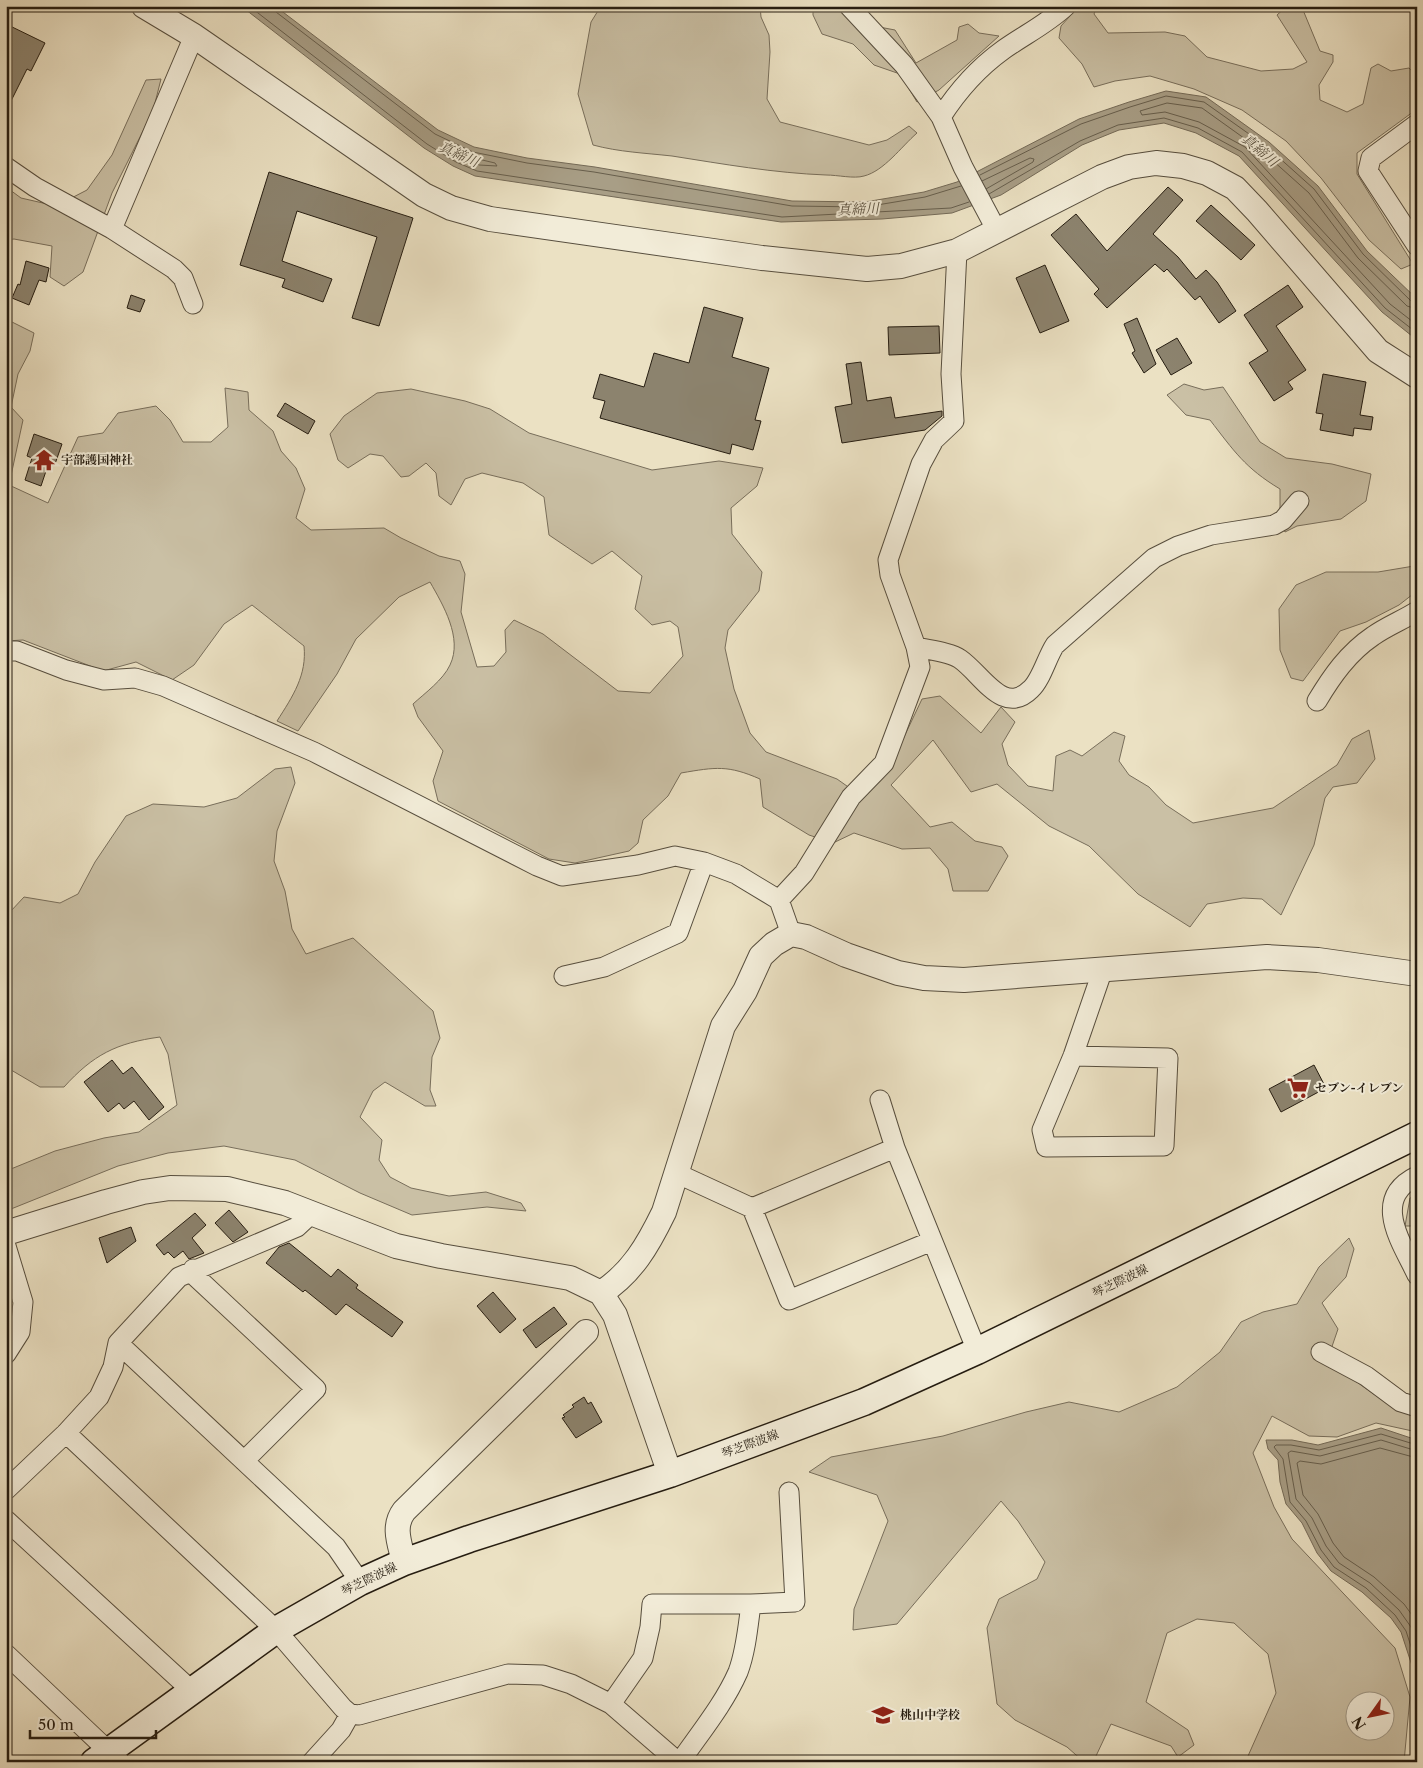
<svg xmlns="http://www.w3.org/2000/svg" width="1423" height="1768" font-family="'Libre Caslon Text','Noto Serif JP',serif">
<rect width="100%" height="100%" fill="#ebe1c3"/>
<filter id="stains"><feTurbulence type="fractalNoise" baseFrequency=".004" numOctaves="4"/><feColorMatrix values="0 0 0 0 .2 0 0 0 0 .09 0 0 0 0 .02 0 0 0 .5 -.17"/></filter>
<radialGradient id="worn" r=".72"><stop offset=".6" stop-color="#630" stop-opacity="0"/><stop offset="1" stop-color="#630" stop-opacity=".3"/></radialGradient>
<path fill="#cac0a5" stroke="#786e5b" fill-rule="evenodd" d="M601,6H760L761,17L769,35L770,52L767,99L780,122L869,145L887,140L909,126L917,133C901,147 884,171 864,176C854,179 838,175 826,175C774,173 723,164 672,156C645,153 619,152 593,145L578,94L591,22Z
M813,6H864L874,26L895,30L916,63L957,40L959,27L968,24L979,33L999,36L939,90L917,102L900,74L874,65L853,44L822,34L813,15Z
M1079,6H1097L1094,14L1108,33L1165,32L1185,36L1207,57L1261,71L1293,69L1307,62L1277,15L1287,6L1303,10L1320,51L1333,55V62L1319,85L1320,100L1347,112L1363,104L1371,68L1378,64L1391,71L1409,68L1417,76V109L1357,153V174L1413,264L1401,269L1369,240L1321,178L1286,141L1242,110L1194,89L1150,76L1115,81L1094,87L1082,64L1059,38L1061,26Z
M161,79L153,111L112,193L83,272L64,286L50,277L52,246L14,239L6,240V187L21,198L56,206L87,190L112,155L146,80Z
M6,319L34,333L30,351L18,374L11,407L23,420L9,485L48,503L78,437L103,433L118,413L156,406L170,420L183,442H211L228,427L225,388L248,392L249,410L273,431L281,451L296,468L305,489L296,518L311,530L384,528L401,538L439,556L460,561L465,574L461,612L477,667L494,666L506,652L505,630L514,620L543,634L618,691L650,693L683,656L678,627L670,621L652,625L635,609L642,576L612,551L592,564L549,535L544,497L523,483L482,473L465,479L451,505L439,496L436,473L426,463L409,476L401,477L383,456L370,454L348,468L338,460L330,434L344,416L377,393L411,389L465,401L490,409L529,433L652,470L719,461L763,468L757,486L731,508L732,534L762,572L759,591L728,630L725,648L734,689L750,733L766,752L837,779L861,796L895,756L922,699L940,696L981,733L1001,707L1015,722L1002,744L1008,765L1028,786L1053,791L1056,756L1070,750L1082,756L1114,732L1125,736L1119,761L1129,775L1149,787L1166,805L1193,823L1273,808L1337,765L1352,739L1369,730L1375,759L1357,783L1333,787L1325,798L1314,845L1281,915L1262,899L1243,898L1207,904L1190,927L1138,894L1089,846L1049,826L997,784L971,792L933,740L891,785L930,827L952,822L975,841L1002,847L1008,856L988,891H953L948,869L930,848L902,849L854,833L833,843L809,835L763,807L760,779C728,765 716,767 681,773L668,796L643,820L638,843L629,851L575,863L549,859L438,801L433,781L443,751L418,717L413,704C425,693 443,680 450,665C463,638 443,605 430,582L399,597L356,639L337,674L298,731L277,721C293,696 307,675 304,646L252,605L224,624L194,665L172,680L136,662L103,671L23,640L6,641Z
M1184,384L1204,390L1223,387L1260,442L1286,458L1332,464L1371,474L1366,501L1341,519L1297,526L1285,532L1277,517L1280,507V489C1245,468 1234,451 1210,420L1186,415L1167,395Z
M1417,562V591L1399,605L1366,622L1340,631L1303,681L1291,678L1280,650L1279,609L1296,585L1326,572H1378L1414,566Z
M291,767L295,783L277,831L274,861L285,891L292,929L306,954L353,938L433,1011L440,1038L432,1057L430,1090L436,1106H425L385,1082L373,1091L360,1117L382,1140L379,1160L390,1177L411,1188L449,1196L486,1192L521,1203L526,1211L487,1207L412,1215L360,1193L295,1160L224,1146L168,1153L118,1166L6,1211V1171L55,1151L104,1138L139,1132L177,1105L168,1054L160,1037C116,1043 93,1055 64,1087H40L6,1067V960L11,951L10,912L24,897L60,903L78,894L95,862L126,816L153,804L204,807L237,798L275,769Z
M1417,1195V1226H1405L1410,1198Z
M1349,1238L1354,1249L1346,1277L1322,1303L1338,1329L1327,1361L1388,1404L1417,1411V1432L1376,1423L1337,1437L1309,1436L1272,1416L1253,1453L1274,1507L1292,1539L1395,1648L1410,1697L1404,1762H1252L1248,1756L1276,1693L1268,1654L1234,1623L1197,1619L1167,1633L1146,1702L1188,1730L1194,1745L1178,1757L1171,1746L1111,1724L1096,1756L1089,1762H1084L1067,1747L1015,1720L997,1704L987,1628L999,1599L1037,1579L1045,1562L1018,1521L1001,1501L897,1624L853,1630L854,1609L888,1521L877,1495L809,1472L831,1457L943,1436L1026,1412L1069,1402L1119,1412L1177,1387L1220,1352L1241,1322L1263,1312L1297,1304L1319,1267ZM1356,1700H1386V1730H1356Z"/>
<path fill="#a89e86" stroke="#746a57" d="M241,6H275L438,130L474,147L527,158L595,167L792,201L865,202L924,192L957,182L1079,119L1129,102L1166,91L1206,97L1269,142L1318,186L1367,251L1417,299V340L1382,312L1239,156L1196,133L1164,123L1119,130L1082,145L1001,195L952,213L882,219L781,222L475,176L453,166L424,148Z
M1381,1428L1417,1440V1681L1401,1632L1391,1618L1362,1592L1331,1571L1317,1553L1302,1523L1286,1504L1280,1482L1278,1460L1268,1449L1266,1440H1292L1318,1445Z"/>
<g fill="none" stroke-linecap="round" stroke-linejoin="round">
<path stroke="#675e4c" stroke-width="1" d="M249,6L427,144L456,162L477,171L782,217L951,208L969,202
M273,6L276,12L435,134L473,152L527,163L594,172L792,206L865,207L925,197L961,186
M478,159L495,163L497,166L479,165L475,162Z
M980,175L1081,124L1130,107L1166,96L1204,102L1266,146L1314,189L1363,254L1411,301L1417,303
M982,181L1030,158L1034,159L1033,162L986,189
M989,194L1080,141L1118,125L1164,118L1198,128L1242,152L1385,308L1417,333
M1417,309L1407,306L1358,258L1309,193L1262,151L1202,108L1167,103L1140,111L1142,115L1165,112L1199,122L1245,147L1390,304L1417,325
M1417,1445L1381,1434L1319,1450L1291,1445H1276L1274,1447L1283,1459L1290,1502L1306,1521L1321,1550L1334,1567L1366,1588L1395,1615L1406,1631L1417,1665
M1417,1451L1381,1440L1320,1456L1291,1451L1288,1453L1296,1499L1312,1518L1326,1546L1339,1563L1370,1583L1399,1610L1411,1627L1417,1644
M1417,1458L1380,1448L1321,1464L1300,1461L1297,1463L1303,1495L1318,1514L1333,1543L1344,1557L1374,1577L1404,1604L1417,1622"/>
</g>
<path fill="#8c836e" stroke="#261d11" d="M6,24L45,43L31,71L27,69L6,111Z
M269,172L413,218L379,326L352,318L377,237L297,211L282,261L332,279L323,302L282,287L285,279L240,265Z
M1168,187L1183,200L1153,234L1178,257L1196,279L1206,270L1217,282L1236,311L1219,323L1200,296L1195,300L1167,269L1164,272L1155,264L1107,308L1094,294L1099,289L1051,235L1076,214L1107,251Z
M1211,205L1255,245L1241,260L1196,221Z
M26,261L49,268L46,282L39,280L29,305L12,298L18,284L20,285Z
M1045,265L1069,321L1040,333L1016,278Z
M1288,285L1303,307L1276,326L1306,370L1288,382L1293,389L1274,401L1249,363L1268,351L1244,315Z
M131,295L145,300L140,312L127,308Z
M704,307L743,318L732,357L769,368L755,420L761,421L753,450L732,444L730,454L600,418L605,401L593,398L600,374L644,387L654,353L689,363Z
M1137,318L1156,364L1144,373L1132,353L1135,351L1124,324Z
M939,326L940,353L889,355L888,327Z
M1177,338L1192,363L1171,375L1156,350Z
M861,362L867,401L891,397L895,418L942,411V416L925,430L842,443L835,407L852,404L846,364Z
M1323,374L1366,382L1360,415L1373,417L1371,430L1354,428L1353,436L1320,430L1323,414L1316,413Z
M285,403L315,421L308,434L277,416Z
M34,434L62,444L55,464L49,462L41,486L25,480L32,458L27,456Z
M112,1060L123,1074L132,1067L164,1107L149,1120L134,1101L124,1109L119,1103L108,1112L84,1082Z
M1314,1065L1326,1088L1281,1112L1269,1089Z
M229,1210L248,1232L233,1242L215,1223Z
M195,1213L206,1225L192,1238L204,1253L189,1259L183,1251L174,1258L168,1252L164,1255L156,1245Z
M131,1227L136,1241L107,1263L99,1238Z
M289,1243L331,1277L338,1269L358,1285L356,1288L403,1322L392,1337L346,1304L336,1315L305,1290L303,1292L266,1263L279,1247Z
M493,1292L516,1319L500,1333L477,1306Z
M554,1307L567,1324L536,1348L523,1330Z
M584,1397L588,1404L591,1402L602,1422L576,1438L562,1418L565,1417L563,1415L574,1407L572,1405Z"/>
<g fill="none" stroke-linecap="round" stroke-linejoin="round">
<g stroke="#574e3e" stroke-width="21">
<path id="minor" d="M849,6L904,65L941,117L963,167L997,231
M941,117C957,92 978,68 1003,50C1024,35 1047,24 1066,6
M1417,124L1371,158L1368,171L1417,246
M6,167L35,187L112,229L174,269L183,278L193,304
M112,229L194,36
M916,647C928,650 950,652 960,659C982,674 1003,717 1031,689C1041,680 1047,657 1055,645L1154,558L1178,546L1211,535L1274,525L1283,520L1299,501
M6,651H17L66,670L104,680L135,678L163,686L314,752L537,866L562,876L638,865L675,856L704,862L736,874L779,900L791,934
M1317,701C1332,676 1348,653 1373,636C1387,626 1403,620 1417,611
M779,900L804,873L851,797L884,763L920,667L916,647L890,575L888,560L921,464L934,440L954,421L951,374L957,251
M564,976L604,967L678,933L704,862
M1073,1056L1168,1058L1164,1146L1046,1147L1042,1130L1073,1056L1103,969
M880,1100L895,1148L977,1351
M676,1173L752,1208L789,1300L932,1241
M1417,1176C1370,1199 1402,1243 1417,1275
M752,1208L895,1148
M6,1246L23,1302L20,1332L6,1354
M193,1269L196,1277L316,1389L244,1461
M118,1343L336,1547L360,1582
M1321,1352L1366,1376L1401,1402L1417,1407
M66,1433L276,1630L343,1708L350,1714L359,1715L508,1674L543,1675L571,1684L611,1704
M6,1490L66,1433L99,1397L113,1367L118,1343L179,1277L297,1227L312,1213
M6,1520L191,1690
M6,1654L120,1762
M312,1762L341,1730L350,1714
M678,1762L611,1704L643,1658L650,1627L652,1604H751L795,1602L789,1492
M680,1762C700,1733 724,1704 738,1672C746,1651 748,1626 751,1604"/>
</g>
<g stroke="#574e3e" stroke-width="26">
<path id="tertiary" d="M144,6L194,36L424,195L451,208L490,219L762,258L867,269L901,266L957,251L1102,177L1129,167L1156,163L1183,166L1207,173L1235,188L1257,211L1378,351L1417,376
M6,1233L106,1202L143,1192L170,1188L227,1189L285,1203L396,1246L441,1256L570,1278L601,1293L615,1315L670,1474
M601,1293C632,1273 648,1245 664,1212L723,1026L745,991L761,956L774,944L791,934L806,937L846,955L898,973L924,978L964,980L1267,957L1318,960L1417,974
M404,1562C400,1544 392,1527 404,1511L586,1332"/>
</g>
<g stroke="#261d11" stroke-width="29">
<path id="secondary" d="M94,1762L276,1630L360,1582L404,1562L469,1539L670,1474L864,1402L977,1351L1417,1135"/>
</g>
<use href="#minor" stroke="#f2ecd8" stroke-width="19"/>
<use href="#tertiary" stroke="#f2ecd8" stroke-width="24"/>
<use href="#secondary" stroke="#f2ecd8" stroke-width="26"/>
</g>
<defs>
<g id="temple-bare" transform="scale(1.725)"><path d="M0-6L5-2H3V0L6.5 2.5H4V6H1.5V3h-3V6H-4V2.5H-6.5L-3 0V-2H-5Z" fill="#8f2418" stroke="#f2ecd8" stroke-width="2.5" paint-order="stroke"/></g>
<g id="supermarket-bare" transform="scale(1.725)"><path d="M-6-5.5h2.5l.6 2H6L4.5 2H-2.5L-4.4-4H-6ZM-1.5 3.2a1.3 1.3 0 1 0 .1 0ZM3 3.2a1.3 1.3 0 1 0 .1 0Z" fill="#8f2418" stroke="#f2ecd8" stroke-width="2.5" paint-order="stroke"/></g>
<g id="school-bare" transform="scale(1.725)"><path d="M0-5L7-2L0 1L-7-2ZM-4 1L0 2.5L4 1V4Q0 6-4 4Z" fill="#8f2418" stroke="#f2ecd8" stroke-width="2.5" paint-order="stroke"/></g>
</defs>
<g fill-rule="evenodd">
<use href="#temple-bare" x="44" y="460"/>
<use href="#supermarket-bare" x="1298" y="1088"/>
<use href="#school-bare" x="883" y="1715"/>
</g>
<g text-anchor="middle" stroke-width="4" stroke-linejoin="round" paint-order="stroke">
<g font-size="12" font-weight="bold" fill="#261d11" stroke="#f2ecd8" text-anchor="start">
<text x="61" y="464">宇部護国神社</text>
<text x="1315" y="1092">セブン-イレブン</text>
<text x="900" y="1719">桃山中学校</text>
</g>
<g font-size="12" fill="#261d11" stroke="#f2ecd8">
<text transform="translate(1120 1281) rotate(-26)" y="4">琴芝際波線</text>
<text transform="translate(750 1444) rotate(-20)" y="4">琴芝際波線</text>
<text transform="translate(369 1579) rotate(-26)" y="4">琴芝際波線</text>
</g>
<g font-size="14" font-style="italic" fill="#5a5140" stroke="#f2ecd8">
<text transform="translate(1260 150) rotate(40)" y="5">真締川</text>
<text transform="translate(459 154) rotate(24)" y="5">真締川</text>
<text transform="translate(858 209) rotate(-3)" y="5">真締川</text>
</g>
</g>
<rect width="1423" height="1768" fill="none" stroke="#ebe1c3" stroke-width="25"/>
<rect x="8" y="8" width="1408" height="1753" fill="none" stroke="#261d11" stroke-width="2.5"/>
<rect x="12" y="12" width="1398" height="1743" fill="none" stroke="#261d11"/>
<g transform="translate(1370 1716) rotate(237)"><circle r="24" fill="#f2ecd8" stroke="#a09988"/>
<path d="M0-4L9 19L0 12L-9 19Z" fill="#8f2418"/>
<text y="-8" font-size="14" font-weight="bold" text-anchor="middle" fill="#261d11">N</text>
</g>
<path d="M30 1730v8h126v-8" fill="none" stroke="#261d11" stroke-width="2.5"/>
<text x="38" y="1730" font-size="15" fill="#261d11" stroke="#f2ecd8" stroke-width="4" paint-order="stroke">50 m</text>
<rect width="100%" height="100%" filter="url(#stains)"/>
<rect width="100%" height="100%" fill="url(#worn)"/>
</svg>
